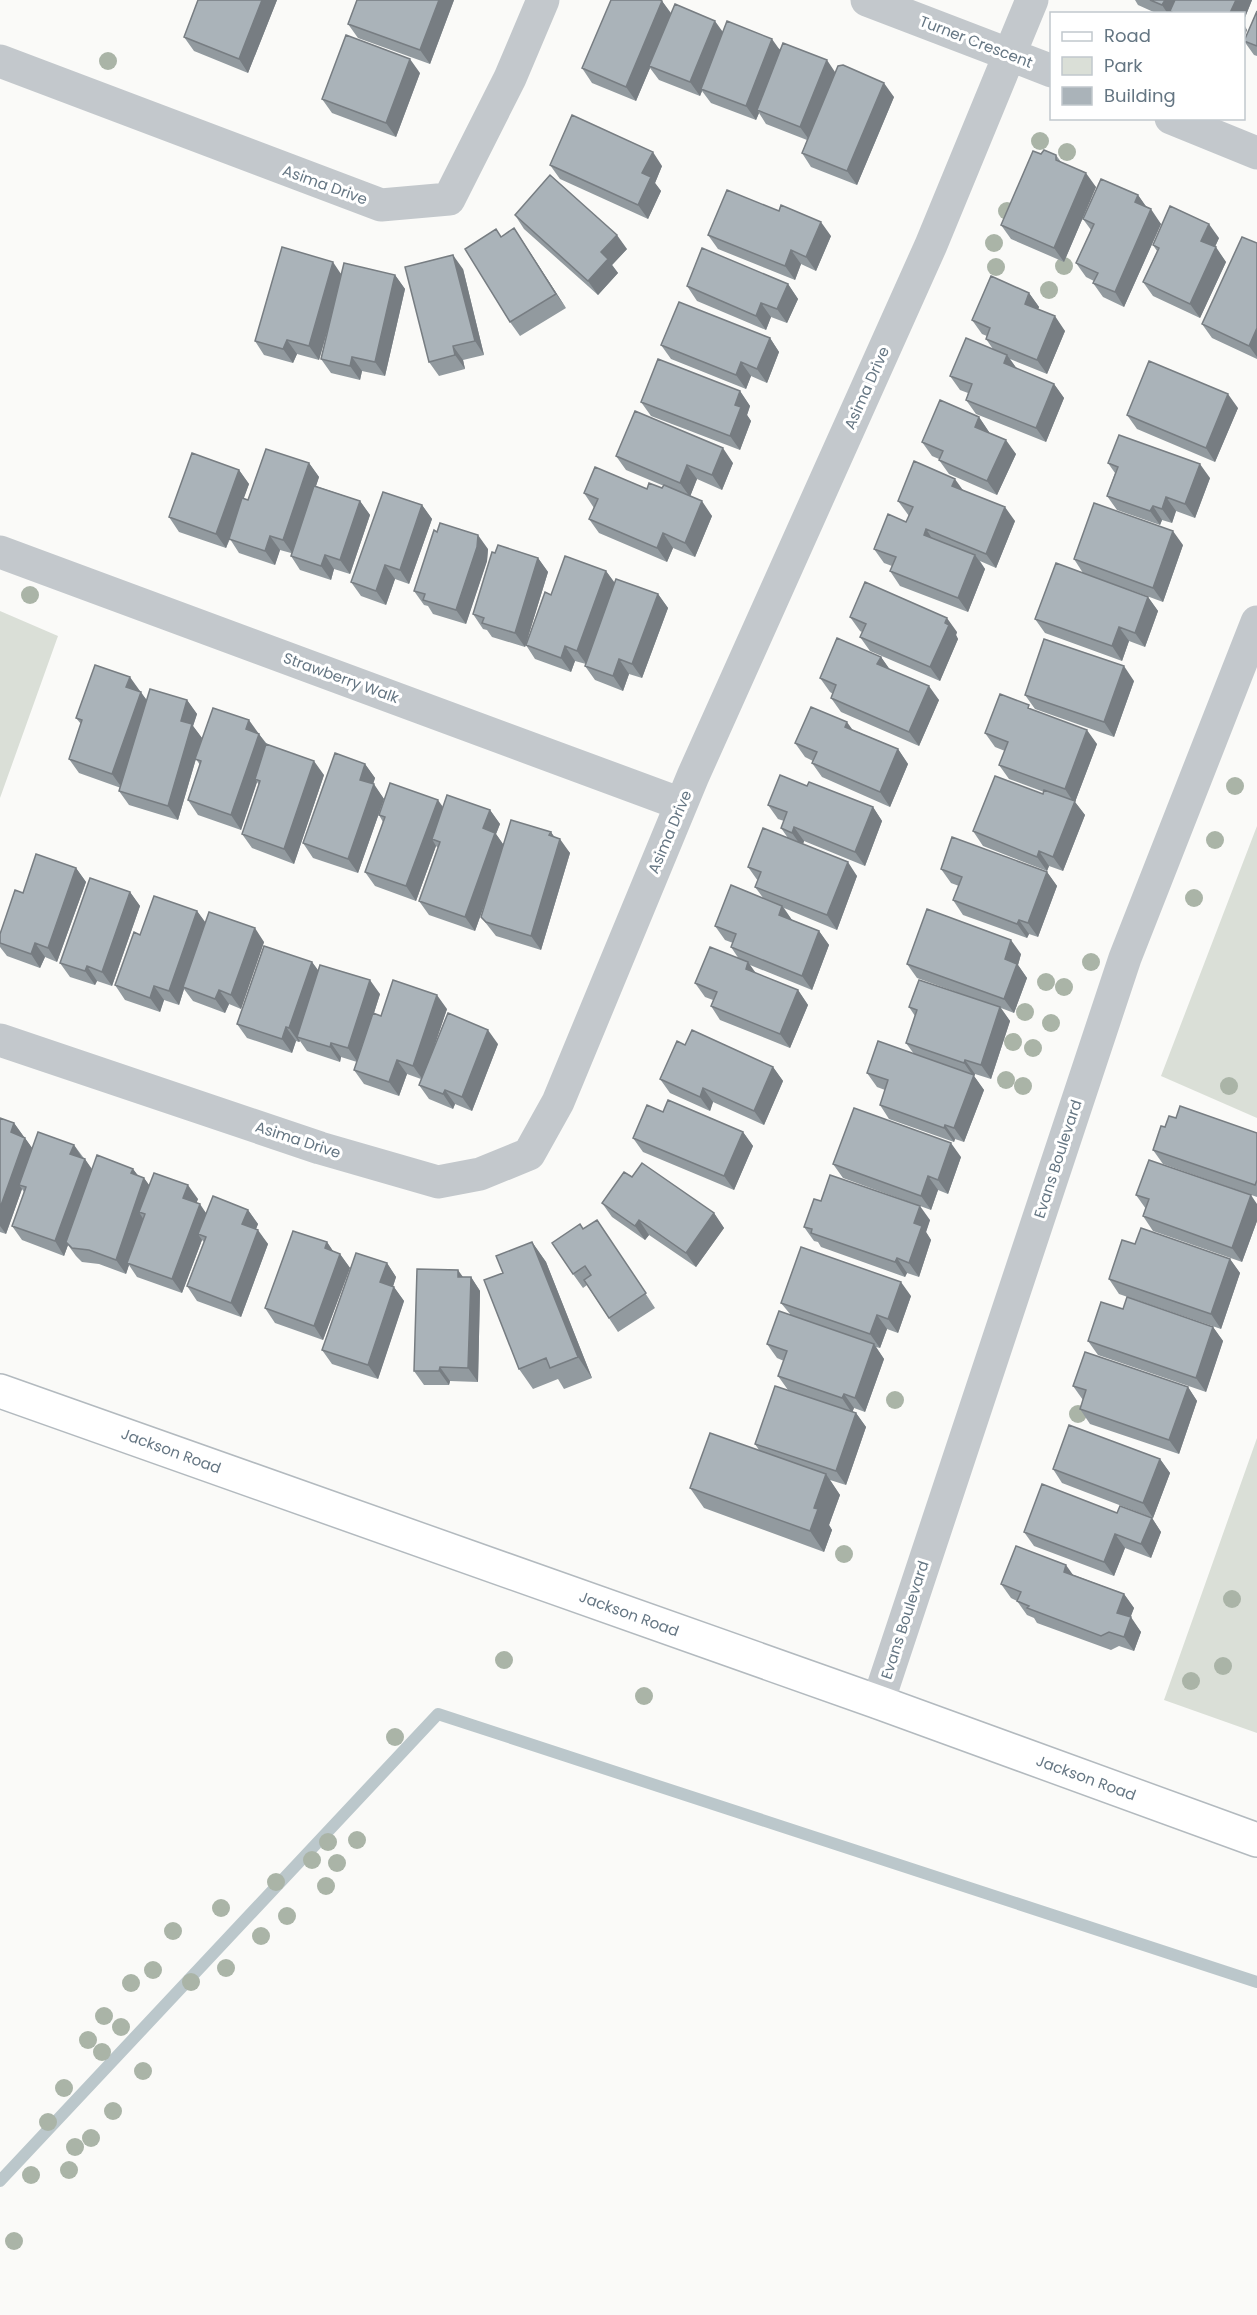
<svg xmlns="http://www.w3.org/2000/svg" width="1257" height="2315" font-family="Poppins,sans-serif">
<rect width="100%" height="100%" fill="#fafaf8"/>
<path fill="#dadfd7" d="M0,611L58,636L0,798Z
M1257,826V1118L1161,1076Z
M1257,1438V1733L1164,1700Z"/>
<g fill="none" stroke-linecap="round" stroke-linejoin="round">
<path stroke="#bbc7cb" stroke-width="12" d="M0,2181L438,1714L1257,1982"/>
<g stroke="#b3babf" stroke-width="36">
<path id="secondary" d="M0,1391L878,1702L1257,1840"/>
</g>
<path stroke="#c3c8cc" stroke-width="33" d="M867,0L1052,71
M0,61L381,205L449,199L510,78L543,0
M1171,118L1257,153
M0,552L681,804
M0,1040L320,1148L438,1182L480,1174L529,1154L558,1102L693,776L931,245L1032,0"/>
<path stroke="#c3c8cc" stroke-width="33" d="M878,1702L1125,958L1257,622"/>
<use href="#secondary" stroke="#fff" stroke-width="33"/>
</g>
<g fill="#aab4a7">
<circle cx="108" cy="61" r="9"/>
<circle cx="1040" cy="141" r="9"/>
<circle cx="1067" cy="152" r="9"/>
<circle cx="1007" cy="211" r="9"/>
<circle cx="994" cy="243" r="9"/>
<circle cx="1064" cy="266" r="9"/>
<circle cx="996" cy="267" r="9"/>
<circle cx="1049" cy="290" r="9"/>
<circle cx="30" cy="595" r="9"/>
<circle cx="1235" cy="786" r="9"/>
<circle cx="1215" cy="840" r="9"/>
<circle cx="1194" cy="898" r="9"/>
<circle cx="1091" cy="962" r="9"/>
<circle cx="1046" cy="982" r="9"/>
<circle cx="1064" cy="987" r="9"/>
<circle cx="1025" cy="1012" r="9"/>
<circle cx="1051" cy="1023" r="9"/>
<circle cx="1013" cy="1042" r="9"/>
<circle cx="1033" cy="1048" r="9"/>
<circle cx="1006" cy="1080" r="9"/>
<circle cx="1023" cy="1086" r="9"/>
<circle cx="1229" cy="1086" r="9"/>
<circle cx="895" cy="1400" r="9"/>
<circle cx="1078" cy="1414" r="9"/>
<circle cx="844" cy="1554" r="9"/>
<circle cx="1232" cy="1599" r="9"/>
<circle cx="504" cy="1660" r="9"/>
<circle cx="1223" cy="1666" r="9"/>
<circle cx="1191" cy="1681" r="9"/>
<circle cx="644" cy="1696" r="9"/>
<circle cx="395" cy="1737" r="9"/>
<circle cx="357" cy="1840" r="9"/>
<circle cx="328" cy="1842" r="9"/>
<circle cx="312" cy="1860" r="9"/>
<circle cx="337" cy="1863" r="9"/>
<circle cx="276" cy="1882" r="9"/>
<circle cx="326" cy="1886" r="9"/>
<circle cx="221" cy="1908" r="9"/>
<circle cx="287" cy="1916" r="9"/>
<circle cx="173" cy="1931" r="9"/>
<circle cx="261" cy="1936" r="9"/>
<circle cx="226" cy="1968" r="9"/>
<circle cx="153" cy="1970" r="9"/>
<circle cx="191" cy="1982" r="9"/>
<circle cx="131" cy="1983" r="9"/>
<circle cx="104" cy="2016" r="9"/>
<circle cx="121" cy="2027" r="9"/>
<circle cx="88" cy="2040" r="9"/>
<circle cx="102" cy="2052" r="9"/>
<circle cx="143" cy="2071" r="9"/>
<circle cx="64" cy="2088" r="9"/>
<circle cx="113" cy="2111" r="9"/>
<circle cx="48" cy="2122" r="9"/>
<circle cx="91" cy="2138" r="9"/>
<circle cx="75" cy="2147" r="9"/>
<circle cx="69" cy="2170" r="9"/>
<circle cx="31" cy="2175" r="9"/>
<circle cx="14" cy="2241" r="9"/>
</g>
<path fill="#929a9f" d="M198,0H277L248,73L194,51L184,37Z
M357,0H454L430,64L358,38L348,24Z
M1135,0H1252L1244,20V14H1158L1138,5Z
M662,1L671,13L723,32L780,49L894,97L857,185L811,167L802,153L807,140L766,124L759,113L756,120L711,103L702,91L700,96L659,80L650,68L636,101L592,83L582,68Z
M1257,11V56L1254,55L1244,41Z
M420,73L396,137L332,113L322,99Z
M1041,154L1056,155L1061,162L1096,187L1064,262L1011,239L1001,225Z
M550,165L662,166L655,183L661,191L648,219L560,179Z
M1138,195L1146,207L1161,224L1124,307L1103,297L1093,283L1094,281L1086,277L1076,263L1091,230L1083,219Z
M515,215L627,249L612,265L618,273L598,295L524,229Z
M514,228L566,308L520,336L510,322L502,237Z
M708,235L831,236L816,271L801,264L795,280L718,249Z
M1219,238L1215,247L1226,262L1200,318L1153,296L1143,282L1157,251L1153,245Z
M1257,243V359L1212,338L1202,324Z
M463,269L484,355L463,360L465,369L439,376L429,362Z
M341,273L395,275L405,289L385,376L362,371L360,380L331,373L321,359L329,325L319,360L297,354L293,363L264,355L255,341Z
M788,284L798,299L787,323L771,317L766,330L697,301L687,286Z
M1029,293L1039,307L1038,309L1065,331L1047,374L1010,359L1017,369L1054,384L1064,398L1046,442L976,414L966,400L968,393L960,390L950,376L993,349L986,339L987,336L982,334L972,320Z
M770,338L779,352L767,383L751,376L746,389L671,359L661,345Z
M740,391L750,406L747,415L751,421L740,450L651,416L641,402Z
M1238,408L1215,462L1137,429L1127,415Z
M979,417L989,432V433L1016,454L997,495L949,474L939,460V459L932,456L922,442Z
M616,456L733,463L722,490L697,479L690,496L712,516L695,557L673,548L667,562L599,533L589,519L594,508L584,493L647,489L662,488L664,486L626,470Z
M309,463L319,477L316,486L360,501L370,515L350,574L334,569L331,580L300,570L291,556V553L280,550L275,565L239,553L230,539L226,548L179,532L169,517L239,470L249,484L243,499L248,500Z
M1108,463L1210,478L1195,518L1176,511L1172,523L1162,520L1160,525L1117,510L1107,496L1115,473Z
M963,490L1015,521L996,568L980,561L985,569L968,612L900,586L890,571L892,566L884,563L874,549L906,522L909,516L898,501Z
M422,505L432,519L409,584L395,579L386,605L361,596L351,582Z
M1183,545L1163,602L1125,588L1148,597L1158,611L1145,647L1129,641L1122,661L1045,633L1035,619L1083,573L1074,559Z
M488,549L487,561L466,624L433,614L428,606L424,605L414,591Z
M495,553L538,558L548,572L528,637L551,595L606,571L615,583L658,594L668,608L642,678L629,674L623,691L595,680L585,666L586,664L575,661L571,672L535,659L526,645L525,647L492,637L487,630L483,629L473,614Z
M850,617L957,632L956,635L958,639L940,681L870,651L860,637L862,632L860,631Z
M881,657L889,669L939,700L919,746L841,712L831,698L833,694L830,692L820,678Z
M1134,681L1114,737L1035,709L1025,695Z
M140,691V692L147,700H187L197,714L193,726L202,738L198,751L258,733L267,744L324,775L294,864L252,848L242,834L259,785L257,782L241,830L198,815L188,800L200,765L196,759L178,820L129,805L119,791L121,788L79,773L69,759L81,724L76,718Z
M1033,710L1097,744L1075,802L1085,815L1063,871L1049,866L1047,871L983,846L973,831L1043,794L1044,792L1009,779L999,765L1005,751L995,747L985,733Z
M853,730L898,749L908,764L890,807L822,777L812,763L813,761L805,757L795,743Z
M365,764L375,778L373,784L384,799L358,873L313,858L303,843Z
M807,786L873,807L882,821L865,866L804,841L803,844L857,876L837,930L784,908L792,920L819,931L829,945L812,990L750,965L756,973L798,990L808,1005L790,1048L720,1020L711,1006L713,1000L705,997L695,983L739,959L731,947L733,943L725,940L715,926L764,899L755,887L758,881L748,867L788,838L781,828L784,821L778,819L768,805Z
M443,807L490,810L500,824L496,834L503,844L551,832L554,837L570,853L541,950L496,936L481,917L485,903L475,931L429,915L419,901L438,848L436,846L416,901L375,886L365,872L383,822L379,815Z
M76,868L86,882L57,962L45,957L40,968L7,956L0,947V934L23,893Z
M941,869L1047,872L1057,886L1038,937L1029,934L1027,938L963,915L953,900L959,886L951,883Z
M130,892L140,906L112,986L97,981L95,985L70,977L60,963Z
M197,911L206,923L264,942L241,1009L229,1004L225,1013L193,1001L184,989L179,1005L164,1000L160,1012L125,1000L115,985L140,935Z
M1021,954L1018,965L1027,978L1014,1013L1001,1008L1010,1021L991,1079L975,1074L974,1076L984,1090L964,1142L955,1139L954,1142L889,1119L880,1105L885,1090L877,1087L867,1073L914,1054L906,1043L915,1016L909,1007L956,992L917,978L907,964Z
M312,962L318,970L380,994L374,1013L381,1016L447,1009L433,1049L498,1044L472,1111L455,1104L453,1109L429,1099L419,1085L421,1079L407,1074L399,1096L364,1084L354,1070L357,1062L341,1057L340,1062L307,1051L300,1041L299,1042L296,1041L292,1053L247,1038L237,1024Z
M685,1045L773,1067L783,1081L764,1125L713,1102L710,1111L670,1093L660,1079Z
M663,1112L743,1132L753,1146L734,1190L643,1152L633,1138Z
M0,1118L14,1123L32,1148L74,1145L92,1169H133L138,1176L144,1178L149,1185L198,1199L196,1203L206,1213L248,1210L258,1224L256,1229L268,1244L241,1317L197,1301L187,1286L204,1242L202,1240L182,1293L137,1277L129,1265L126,1274L99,1264L82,1262L76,1256L68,1245L64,1256L22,1240L12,1226L24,1192L22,1189L6,1234L0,1232Z
M1176,1118L1257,1133V1197L1163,1164L1153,1150L1165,1127Z
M961,1157L948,1194L938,1190L931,1210L843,1178L833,1164Z
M632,1177L714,1213L724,1228L696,1267L649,1235L645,1240L612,1217L602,1203Z
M1136,1195L1257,1204V1221L1242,1262L1153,1231L1143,1216L1146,1209Z
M821,1201L930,1220L926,1232L931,1240L919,1277L907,1273L905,1277L821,1247L818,1242L814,1241L804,1227Z
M597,1220L655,1308L618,1332L587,1285L583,1288L573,1274L584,1229Z
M327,1242L333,1251L340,1254L350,1268L323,1340L275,1323L265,1308Z
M532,1242L546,1262L592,1378L564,1389L558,1379L533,1389L519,1369Z
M1230,1259L1240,1273L1221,1329L1119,1294L1109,1279Z
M387,1263L396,1277L393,1286L404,1301L378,1379L332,1364L322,1350Z
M463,1277H471L480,1291L478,1382L450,1381L449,1385H424L414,1371Z
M911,1296L898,1333L887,1329L880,1348L876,1347L884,1359L865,1412L854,1408L852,1412L856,1413L866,1427L846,1485L830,1480L840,1495L829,1525L832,1530L824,1552L704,1508L690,1488L759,1450L755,1444L825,1403L788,1390L778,1376L784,1361L777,1358L767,1344L790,1314L781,1303Z
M1123,1309L1213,1327L1223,1341L1206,1392L1098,1355L1088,1341Z
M1073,1386L1188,1387L1197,1401L1179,1454L1090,1424L1080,1409L1083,1400Z
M1160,1459L1170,1473L1153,1518L1062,1483L1053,1469Z
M1117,1513L1152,1518L1161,1532L1151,1558L1125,1548L1114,1576L1034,1546L1024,1532Z
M1074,1575L1124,1594L1134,1608L1130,1617L1141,1632L1134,1651L1119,1646L1111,1650L1037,1623L1034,1618L1027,1615L1017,1601L1011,1598L1001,1584Z"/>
<path fill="#777d82" d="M262,0H277L248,73L239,59Z
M439,0H454L430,64L420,50Z
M1165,0H1181L1170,11L1171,14H1168L1162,5Z
M1236,0H1252L1244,20V14L1230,13Z
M662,1L672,15L649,66L650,68L636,101L626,87Z
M715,21L725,35L701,89L702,91L700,96L690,82Z
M1244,24L1247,30L1244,38Z
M772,39L782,53L757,110L759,113L756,120L746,106Z
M410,59L420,73L396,137L386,123Z
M827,60L837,75L810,141L800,127Z
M884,83L894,97L857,185L847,171Z
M653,152L662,166L655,183L661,191L648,219L638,205L642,173Z
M1086,173L1096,187L1064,262L1054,248Z
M1138,195L1148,209L1135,202Z
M1151,209L1161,224L1124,307L1115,292Z
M821,222L831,236L816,271L806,257Z
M1209,224L1219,238L1211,255L1201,241Z
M514,228L524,243L566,308L556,294Z
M617,235L627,249L612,265L618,273L598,295L588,281L601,252Z
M1216,247L1226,262L1200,318L1190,304Z
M791,250L801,264L795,280L785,266Z
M453,255L463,269L484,355L475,341Z
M333,262L343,277L319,360L309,346Z
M395,275L405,289L385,376L375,362Z
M788,284L798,299L787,323L777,309Z
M1029,293L1039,307L1035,318L1025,304Z
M761,303L771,317L766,330L756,316Z
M1055,316L1065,331L1047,374L1037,360Z
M1257,328V357L1249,346Z
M770,338L779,352L767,383L757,369Z
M287,340L297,354L293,363L283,349Z
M453,346L463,360L465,369L455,355Z
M1007,355L1017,369L1004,363Z
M352,357L362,371L360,380L350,366Z
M741,362L751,376L746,389L736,375Z
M1054,384L1064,398L1046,442L1036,428Z
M740,391L750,406L747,415L751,421L740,450L730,436L735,405Z
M1228,394L1238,408L1215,462L1206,448Z
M979,417L989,432L985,441L975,427Z
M1006,440L1016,454L997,495L987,481Z
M723,448L733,463L722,490L712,475Z
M309,463L319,477L293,554L283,540Z
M1200,464L1210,478L1195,518L1185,504Z
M687,465L697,479L690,497L680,483Z
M239,470L249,484L226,548L216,534Z
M955,479L965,493L952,486Z
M1166,497L1176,511L1172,523L1162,509Z
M360,501L370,515L350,574L340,560Z
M702,501L712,516L695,557L685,543Z
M422,505L432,519L409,584L400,570Z
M1153,506L1162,520L1160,525L1150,511Z
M1005,507L1015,521L996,568L986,554Z
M926,529L935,543L924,535Z
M1173,531L1183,545L1163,602L1153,588Z
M663,533L673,548L667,562L657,548Z
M478,535L488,549L487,561L466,624L456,610Z
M270,536L280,550L275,565L265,551Z
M325,555L334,569L331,580L321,566Z
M975,555L985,569L968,612L958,598Z
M538,558L548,572L525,647L515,633Z
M385,565L395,579L386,605L376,591Z
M606,571L616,585L587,665L577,651Z
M658,594L668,608L642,678L632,664Z
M1148,597L1158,611L1145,647L1135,633Z
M947,618L957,632L956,635L958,639L940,681L930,667Z
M1119,627L1129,641L1122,661L1112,646Z
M565,646L575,661L571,672L561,658Z
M881,657L891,671L877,664Z
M619,659L629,674L623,691L613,676Z
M1124,666L1134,681L1114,737L1104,722Z
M130,677L140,691L136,701L126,687Z
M929,686L939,700L919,746L909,732Z
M141,692L151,707L122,788L112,774Z
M187,700L197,714L193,726L202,738L178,820L168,806L181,721Z
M249,720L259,734L246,729Z
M847,722L857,736L845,727Z
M1087,730L1097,744L1075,802L1085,815L1063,871L1053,857L1074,803L1065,789Z
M259,734L269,748L255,779L257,782L241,830L231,815Z
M898,749L908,764L890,807L880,792Z
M314,761L324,775L294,864L284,849Z
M365,764L375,778L370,794L360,780Z
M374,784L384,799L358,873L348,859Z
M438,800L448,814L432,839L436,846L416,901L406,886Z
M873,807L882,821L865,866L855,852Z
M490,810L500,824L496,834L505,847L475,931L465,917L483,828Z
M794,827L804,841L802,847L792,833Z
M551,832L559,844L560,839L570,853L541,950L531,936Z
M1039,851L1049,866L1047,871L1037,857Z
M848,862L857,876L837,930L827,915Z
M76,868L86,882L57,962L48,948Z
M1047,872L1057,886L1038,937L1028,923Z
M130,892L140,906L112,986L102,972Z
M782,906L792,920L779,915Z
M197,911L207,925L183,987L184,989L179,1005L169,991Z
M1019,920L1029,934L1027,938L1017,924Z
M255,928L264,942L241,1009L231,995Z
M819,931L829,945L812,990L802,976Z
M1011,940L1021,954L1018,965L1027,978L1014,1013L1004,999L1005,959Z
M35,943L45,957L40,968L31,954Z
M312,962L322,976L297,1037L300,1041L299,1042L289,1028Z
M748,962L758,977L746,969Z
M87,966L97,981L95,985L85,971Z
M370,980L380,994L358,1063L348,1048Z
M154,986L164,1000L160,1012L150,998Z
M219,990L229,1004L225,1013L215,999Z
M798,990L808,1005L790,1048L780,1034Z
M437,995L447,1009L423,1080L413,1066Z
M1000,1007L1010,1021L991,1079L981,1065Z
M286,1027L296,1041L292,1053L282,1039Z
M488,1030L498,1044L472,1111L462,1097Z
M331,1043L341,1057L340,1062L330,1047Z
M397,1060L407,1074L399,1096L389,1082Z
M965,1060L975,1074L974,1076L984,1090L964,1142L954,1128L973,1076L964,1063Z
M773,1067L783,1081L764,1125L754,1111Z
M703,1088L713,1102L710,1111L700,1097Z
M445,1090L455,1104L453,1109L443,1094Z
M14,1123L24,1137L11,1132Z
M945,1125L955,1139L954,1142L944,1128Z
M743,1132L753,1146L734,1190L724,1176Z
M25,1138L35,1152L19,1185L22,1189L6,1234L0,1226V1208Z
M951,1143L961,1157L948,1194L938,1180Z
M74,1145L83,1159L70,1154Z
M85,1159L95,1174L66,1242L68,1245L64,1256L55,1241Z
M133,1169L143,1182L144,1178L154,1192L145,1214L139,1212L144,1220L127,1263L129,1265L126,1274L116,1260L131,1173Z
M928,1176L938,1190L931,1210L921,1196Z
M188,1185L198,1199L193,1212L183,1198Z
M1251,1195L1257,1204V1221L1242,1262L1232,1248Z
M200,1204L210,1219L198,1234L202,1240L182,1293L172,1279Z
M920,1206L930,1220L926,1232L931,1240L919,1277L909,1263L914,1223Z
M248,1210L258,1224L252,1239L242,1224Z
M714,1213L724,1228L696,1267L686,1253Z
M639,1220L649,1235L645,1240L635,1226Z
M258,1230L268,1244L241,1317L231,1303Z
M327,1242L337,1257L325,1248Z
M532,1242L546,1262L592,1378L578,1357Z
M340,1254L350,1268L323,1340L314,1326Z
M897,1258L907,1273L905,1277L895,1262Z
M1230,1259L1240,1273L1221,1329L1211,1314Z
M387,1263L396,1277L390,1296L380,1282Z
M458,1270L468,1284L458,1277Z
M471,1277L480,1291L478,1382L468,1368Z
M901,1282L911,1296L898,1333L888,1319Z
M394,1287L404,1301L378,1379L368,1365Z
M877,1315L887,1329L880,1348L870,1334Z
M1213,1327L1223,1341L1206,1392L1196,1378Z
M874,1344L884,1359L865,1412L855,1398Z
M440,1367L450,1381L449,1385L439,1371Z
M1188,1387L1197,1401L1179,1454L1169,1440Z
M844,1394L854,1408L852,1413L842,1398Z
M856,1413L866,1427L846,1485L836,1471Z
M1160,1459L1170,1473L1153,1518L1143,1503Z
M826,1474L840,1495L829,1525L832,1530L824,1552L810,1531L814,1508Z
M1152,1518L1161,1532L1151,1558L1141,1544Z
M1115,1534L1125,1548L1114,1576L1104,1562Z
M1066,1565L1076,1579L1064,1572Z
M1124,1594L1134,1608L1127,1627L1117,1613Z
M1131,1617L1141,1632L1134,1651L1124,1637Z"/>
<path fill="#aab3b9" stroke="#777d82" stroke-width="1.5" d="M198,0H262L239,59L184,37Z
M357,0H439L420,50L348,24Z
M611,0H660L662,1L626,87L582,68Z
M1150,0H1165L1162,5Z
M1175,0H1236L1230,13L1232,14H1175L1170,11Z
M675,4L715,21L690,82L649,66Z
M1257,11V46L1244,41Z
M727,21L772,39L746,106L701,89Z
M346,35L410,59L386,123L322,99Z
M783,43L827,60L800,127L757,110Z
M843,65L884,83L847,171L802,153L838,66Z
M572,115L653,152L642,173L651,177L638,205L550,165Z
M1044,150L1056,155V160L1086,173L1054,248L1001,225L1033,151L1041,154Z
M550,175L617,235L601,252L608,259L588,281L515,215Z
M1101,179L1138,195L1135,202L1151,209L1115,292L1093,283L1098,273L1076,263L1094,224L1083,219Z
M727,190L779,211L781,205L821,222L806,257L791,250L785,266L708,235Z
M1170,206L1209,224L1201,241L1216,247L1190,304L1143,282L1159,248L1153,245Z
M514,228L556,294L510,322L465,249L496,229L501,237Z
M1242,237L1257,243V328L1249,346L1202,324Z
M282,247L333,262L309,346L287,340L283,349L255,341Z
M702,248L788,284L777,309L761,303L756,316L687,286Z
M453,255L475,341L453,346L455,355L429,362L405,267Z
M344,263L395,275L375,362L352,357L350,366L321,359Z
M991,276L1029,293L1025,304L1055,316L1037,360L986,339L990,328L972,320Z
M679,302L770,338L757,369L741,362L736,375L661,345Z
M966,338L1007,355L1004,363L1054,384L1036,428L966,400L972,384L950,376Z
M658,359L740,391L735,405L741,407L730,436L641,402Z
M1149,361L1228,394L1206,448L1127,415Z
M940,400L979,417L975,427L1006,440L987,481L939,460L943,451L922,442Z
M635,411L723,448L712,475L687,465L680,483L616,456Z
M1119,435L1200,464L1185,504L1166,497L1162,509L1153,506L1150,511L1107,496L1118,467L1108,463Z
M266,449L309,463L283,540L270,536L265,551L229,539L242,498L248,500Z
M192,453L239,470L216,534L169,517Z
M914,461L955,479L952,486L1005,507L986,554L926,529L924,535L975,555L958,598L890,571L896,557L874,549L888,514L906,522L913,507L898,501Z
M595,467L647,489L649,483L662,488L664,485L702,501L685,543L663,533L657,548L589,519L598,499L584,493Z
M314,486L360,501L340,560L325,555L321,566L291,556Z
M383,492L422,505L400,570L385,565L376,591L351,582Z
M1094,503L1173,531L1153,588L1074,559Z
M440,523L478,535L477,547L456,610L423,600L425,594L414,591L434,530L437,532Z
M498,545L538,558L515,633L482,623L484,618L473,614L492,552L495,553Z
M565,556L606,571L577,651L565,646L561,658L526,645L545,592L551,595Z
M1056,563L1148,597L1135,633L1119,627L1112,646L1035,619Z
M616,579L658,594L632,664L619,659L613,676L585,666Z
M865,582L947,618L945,623L949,625L930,667L860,637L866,624L850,617Z
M837,638L881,657L877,664L929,686L909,732L831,698L836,685L820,678Z
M1044,639L1124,666L1104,722L1025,695Z
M95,665L130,677L126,687L141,692L112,774L69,759L82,720L76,718Z
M150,689L187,700L181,721L192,724L168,806L119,791Z
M1000,694L1029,705L1028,708L1087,730L1065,789L999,765L1008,742L985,733Z
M811,707L847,722L845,727L898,749L880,792L812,763L817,752L795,743Z
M213,708L249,720L246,729L259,734L231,815L188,800L201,761L195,759Z
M266,744L314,761L284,849L242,834L260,781L255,779Z
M335,753L365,764L360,780L374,784L348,859L303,843Z
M780,775L807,786L809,782L873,807L855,852L794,827L792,833L781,828L787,812L768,805Z
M995,776L1043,794L1044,790L1075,801L1053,857L1039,851L1037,857L973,831Z
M390,783L438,800L406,886L365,872L385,817L379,815Z
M447,795L490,810L483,828L495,833L465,917L419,901L440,842L432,839Z
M511,820L551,832L549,835L560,839L531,936L486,922L481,917Z
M763,828L848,862L827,915L755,887L761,872L748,867Z
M952,837L1047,872L1028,923L1019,920L1017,924L953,900L962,877L941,869Z
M36,854L76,868L48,948L35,943L31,954L0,943V934L15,890L23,893Z
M90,878L130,892L102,972L87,966L85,971L60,963Z
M731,885L782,906L779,915L819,931L802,976L731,947L736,934L715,926Z
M154,896L197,911L169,991L154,986L150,998L115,985L134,932L140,935Z
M927,909L1011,940L1005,959L1017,964L1004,999L907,964Z
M209,912L255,928L231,995L219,990L215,999L183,987Z
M264,946L312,962L289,1028L286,1027L282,1039L237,1024Z
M710,947L748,962L746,969L798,990L780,1034L711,1006L717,992L695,983Z
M320,965L370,980L348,1048L331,1043L330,1047L297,1037Z
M393,980L437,995L413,1066L397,1060L389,1082L354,1070L373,1013L381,1016Z
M919,980L1000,1007L981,1065L965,1060L964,1063L906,1043L917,1010L909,1007Z
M448,1013L488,1030L462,1097L445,1090L443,1094L419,1085Z
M692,1030L773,1067L754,1111L703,1088L700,1097L660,1079L677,1041L685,1045Z
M878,1041L974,1075L954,1128L945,1125L944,1128L880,1105L888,1080L867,1073Z
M668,1100L743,1132L724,1176L633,1138L647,1105L663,1112Z
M1180,1106L1257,1133V1180L1255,1185L1153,1150L1161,1126L1165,1127L1169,1116L1176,1118Z
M854,1108L951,1143L938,1180L928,1176L921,1196L833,1164Z
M0,1118L14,1123L11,1132L25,1138L0,1208Z
M38,1132L74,1145L70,1154L85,1159L55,1241L12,1226L26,1187L19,1185Z
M97,1155L133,1169L131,1173L144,1178L116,1260L89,1250L72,1248L66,1242Z
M1149,1160L1251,1195L1232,1248L1143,1216L1149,1199L1136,1195Z
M642,1163L714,1213L686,1253L639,1220L635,1226L602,1203L624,1172L632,1177Z
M154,1173L188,1185L183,1198L200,1204L172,1279L127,1263L145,1214L139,1212Z
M830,1175L920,1206L914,1223L922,1226L909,1263L897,1258L895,1262L811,1233L812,1229L804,1227L814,1199L821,1201Z
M213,1196L248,1210L242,1224L258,1230L231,1303L187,1286L206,1237L198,1234Z
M597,1220L646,1293L609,1318L584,1280L591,1275L585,1266L573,1274L552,1243L580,1224L583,1229Z
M1141,1228L1230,1259L1211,1314L1109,1279L1122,1240L1135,1244Z
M293,1231L327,1242L325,1248L340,1254L314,1326L265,1308Z
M532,1242L578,1357L550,1368L546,1358L519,1369L484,1280L503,1273L496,1256Z
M801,1247L901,1282L888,1319L877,1315L870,1334L781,1303Z
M356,1253L387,1263L380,1282L394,1287L368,1365L322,1350Z
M417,1269L458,1270V1277H471L468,1368L440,1367L439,1371H414Z
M1127,1297L1213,1327L1196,1378L1088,1341L1101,1302L1123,1309Z
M779,1311L874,1344L855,1398L844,1394L842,1398L778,1376L787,1351L767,1344Z
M1085,1352L1188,1387L1169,1440L1080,1409L1086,1390L1073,1386Z
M775,1386L856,1413L836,1471L755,1444Z
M1069,1425L1160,1459L1143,1503L1053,1469Z
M710,1433L826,1474L814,1508L818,1509L810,1531L690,1488Z
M1042,1484L1117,1513L1120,1506L1152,1518L1141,1544L1115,1534L1104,1562L1024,1532Z
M1016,1546L1066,1565L1064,1572L1124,1594L1117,1613L1131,1617L1124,1637L1109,1632L1101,1636L1027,1608L1029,1606L1017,1601L1021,1592L1001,1584Z"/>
<g text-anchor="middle" stroke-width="6" stroke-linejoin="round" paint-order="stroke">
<g font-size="15" fill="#657683" stroke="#fff">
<text transform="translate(976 42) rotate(21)" y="5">Turner Crescent</text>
<text transform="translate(325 185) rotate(20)" y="5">Asima Drive</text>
<text transform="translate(867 388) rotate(-66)" y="5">Asima Drive</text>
<text transform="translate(341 678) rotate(20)" y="5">Strawberry Walk</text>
<text transform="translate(670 832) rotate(-67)" y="5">Asima Drive</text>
<text transform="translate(298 1140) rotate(18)" y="5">Asima Drive</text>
<text transform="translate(1058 1159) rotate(-72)" y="5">Evans Boulevard</text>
<text transform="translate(171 1451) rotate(20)" y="5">Jackson Road</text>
<text transform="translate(629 1614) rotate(20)" y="5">Jackson Road</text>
<text transform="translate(905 1620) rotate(-72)" y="5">Evans Boulevard</text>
<text transform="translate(1086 1778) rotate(20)" y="5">Jackson Road</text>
</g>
</g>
<rect x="1050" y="12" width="195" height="108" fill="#ffffff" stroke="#c1c8cd" stroke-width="1.5"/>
<rect x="1062" y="32" width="30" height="9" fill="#ffffff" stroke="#c1c8cd" stroke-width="1.5"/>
<text x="1104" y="42" font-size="18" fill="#657683">Road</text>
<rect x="1062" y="57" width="30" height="18" fill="#dadfd7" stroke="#c1c8cd" stroke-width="1.5"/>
<text x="1104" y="72" font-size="18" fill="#657683">Park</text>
<rect x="1062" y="87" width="30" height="18" fill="#aab3b9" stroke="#c1c8cd" stroke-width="1.5"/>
<text x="1104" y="102" font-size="18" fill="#657683">Building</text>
</svg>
